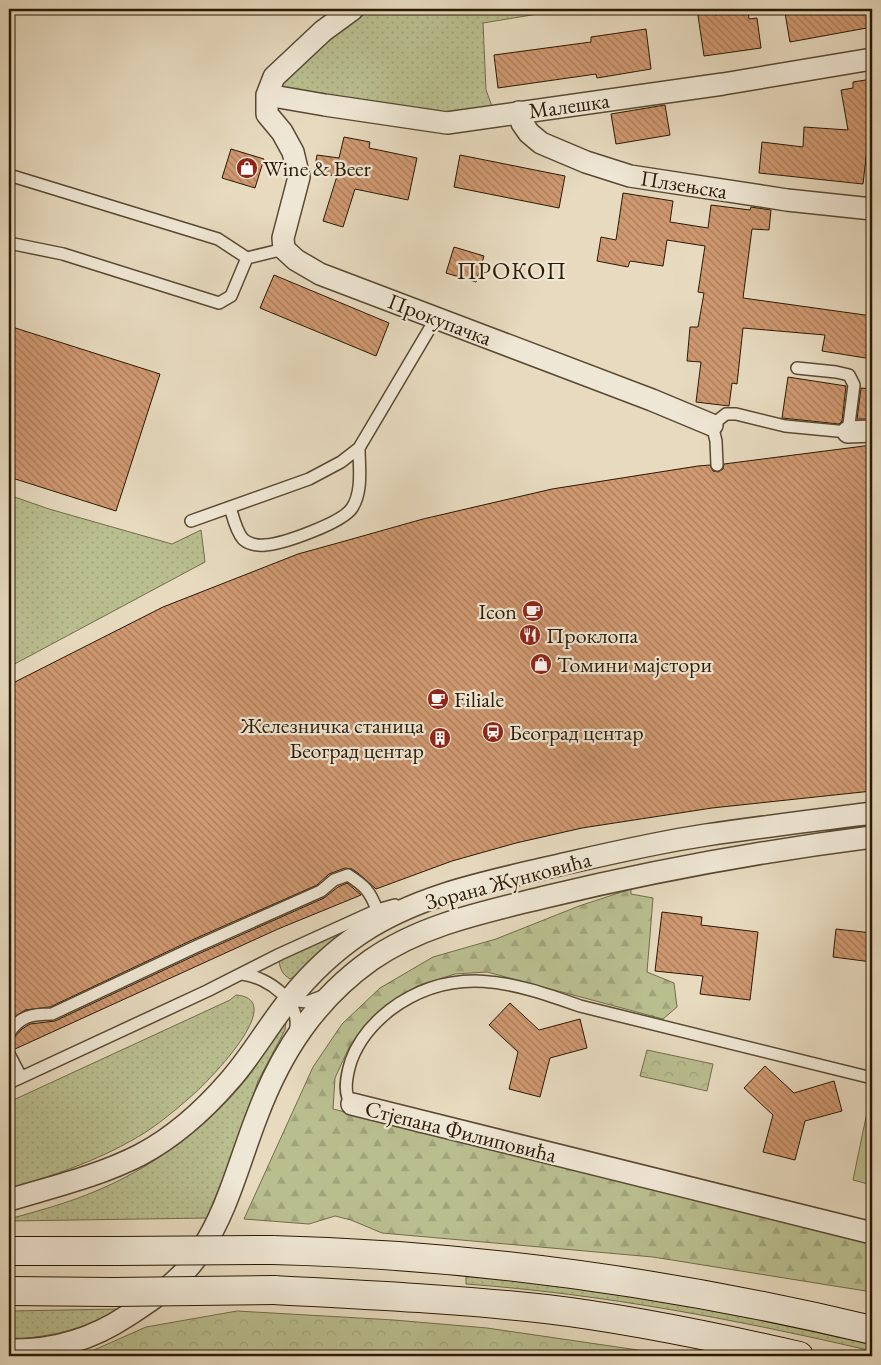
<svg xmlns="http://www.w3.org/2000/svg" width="881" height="1365" font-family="'EB Garamond',serif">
<defs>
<pattern id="grass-dots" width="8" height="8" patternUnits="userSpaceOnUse" patternTransform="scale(1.25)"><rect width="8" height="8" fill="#b9be8f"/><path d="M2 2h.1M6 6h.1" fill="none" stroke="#9fa37a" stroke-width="1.8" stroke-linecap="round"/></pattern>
<pattern id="forest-firs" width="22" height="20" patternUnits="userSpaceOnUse" patternTransform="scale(1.25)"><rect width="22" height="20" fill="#b9be8f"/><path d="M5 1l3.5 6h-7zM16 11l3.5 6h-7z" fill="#9fa37a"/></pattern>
<pattern id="park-crowns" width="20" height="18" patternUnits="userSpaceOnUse" patternTransform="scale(1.25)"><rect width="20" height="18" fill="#b9be8f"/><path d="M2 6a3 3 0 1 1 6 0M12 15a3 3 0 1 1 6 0" fill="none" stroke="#9fa37a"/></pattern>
<pattern id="building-back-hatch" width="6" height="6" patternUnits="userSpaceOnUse" patternTransform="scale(1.25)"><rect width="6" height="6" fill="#d09971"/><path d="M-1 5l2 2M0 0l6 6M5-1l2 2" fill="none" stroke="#a97c5b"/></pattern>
</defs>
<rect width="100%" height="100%" fill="#e7dabf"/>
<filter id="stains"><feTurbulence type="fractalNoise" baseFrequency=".004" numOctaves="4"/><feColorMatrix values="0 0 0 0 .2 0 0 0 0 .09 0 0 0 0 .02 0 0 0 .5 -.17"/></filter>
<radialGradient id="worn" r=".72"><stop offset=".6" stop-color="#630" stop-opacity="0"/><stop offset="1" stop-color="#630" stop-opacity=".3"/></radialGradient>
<path fill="url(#grass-dots)" stroke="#726c49" d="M365,9H568L483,23L486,90L496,117L432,126L276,87L331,34Z
M9,495L49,509L172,544L201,530L205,562L9,667Z
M354,924L314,956L295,976L290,979C282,974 280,969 279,960Z
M236,995C289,999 210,1079 196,1092C178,1108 157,1126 136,1138C95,1162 54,1175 9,1189V1102L230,1000Z
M286,1021L285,1030L258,1081L236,1146L207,1218L9,1221V1219C38,1211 68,1203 96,1191C149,1169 201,1132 238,1089C249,1077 258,1063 267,1049C273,1040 279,1029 286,1021Z
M466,1270L604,1287L872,1337V1351C739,1320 603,1294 466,1284Z
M119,1309C79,1331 53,1336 9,1340V1311Z"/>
<path fill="url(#forest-firs)" stroke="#726c49" d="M631,889V894L653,898L647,972L674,983L677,1007L663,1019L487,972L455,974L417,986L380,1011L351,1043L335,1078L333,1109L872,1241V1292L653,1257L382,1233L351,1220L335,1216L309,1224L244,1219L313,1067L342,1024L380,988L433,957L496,939L579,906Z"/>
<path fill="url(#park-crowns)" stroke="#726c49" d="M647,1050L713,1064L707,1091L640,1076Z
M237,1311L394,1320L487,1328L679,1356H76L94,1350L146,1327Z"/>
<path fill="#b9be8f" stroke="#726c49" d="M866,1117L872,1118V1185L853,1180Z"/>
<path fill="url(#building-back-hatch)" stroke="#2a1903" d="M697,9H714L715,15L748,10L749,19L757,18L761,48L704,56Z
M807,9H872V27L790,42L785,13Z
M646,29L651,69L597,78L596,74L498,88L494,55L591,42V37Z
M872,79V149H867L863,184L759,173L762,142L803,147L804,127L848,130L841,90L853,88V82Z
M665,105L670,135L616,144L611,114Z
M344,137L370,142L369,148L417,158L408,200L355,189L343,227L323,221L337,176L314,173L317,155L339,158Z
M231,149L264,159L255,188L222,178Z
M460,155L565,176L559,208L454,187Z
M623,193L673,201L670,222L708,228L711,205L750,210L751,207L771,210L769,230L752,229L743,298L872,316V359L822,351L825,335L743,328L737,384L732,383L729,406L696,402L701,362L687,361L690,327H698L704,293L698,292L705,246L667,240L663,266L630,261L628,267L597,261L601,237L616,240Z
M454,247L484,256L476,282L446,273Z
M274,275L389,323L376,356L260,308Z
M9,326L160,374L116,511L9,477Z
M788,377L846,386L842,421L839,424L782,418Z
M861,388L872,389V419H857Z
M872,445V791L712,808L582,828L516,843L452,861L376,889L358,873L352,869L345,868L329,874L317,885L192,940L50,1007L25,1010L9,1021V685L163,607L298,554L345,541L423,519L552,489L698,466L710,465L713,471L718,472L723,469L724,464Z
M347,883L361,895L278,929L15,1049L9,1047V1040H12L22,1029L30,1024L55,1021L198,954L324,898L338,887Z
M662,912L702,917L701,925L758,932L750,1000L700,994L703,976L655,971Z
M836,929L872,933V962L833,957Z
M510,1003L539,1030L580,1019L587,1048L550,1058L540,1097L509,1089L518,1052L489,1025Z
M765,1066L794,1093L834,1081L842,1111L805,1121L795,1160L763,1152L773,1115L744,1088Z"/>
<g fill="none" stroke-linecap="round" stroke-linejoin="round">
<g stroke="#594932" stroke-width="14">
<path id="lane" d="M9,175L218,239L247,258
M9,243L63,254L219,303L231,296L247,258L284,249
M717,465L716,441L712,425L726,414H736L785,426L848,432L854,385L849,375L836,372L797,368
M230,507C233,517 236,531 243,539C248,544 258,546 265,545C283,544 342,523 352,508C363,491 359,467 359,448
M191,521L309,479L341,462L359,448L436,318
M242,974C268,977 303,1002 295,1032
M289,1000L307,1002L323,996
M9,1033C20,1016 32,1014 52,1014L195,947L321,891L334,880L348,875C365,886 370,891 377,910
M9,1054L21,1077
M9,1083L207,991L280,954L377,910L395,905
M352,1104C342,1094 347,1074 351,1061C359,1039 372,1024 390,1010C453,963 513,982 580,1006L872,1078"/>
</g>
<g stroke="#594932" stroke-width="24">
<path id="street" d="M353,9L323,31L274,77L267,95V114L282,132L293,152L299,177L283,238L284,249L296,260L320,274L652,400L712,425
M267,95L325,105L447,123L723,84L872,59
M519,112L522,123L529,133L541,143L586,162L630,176L787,200L872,209
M848,432L872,431
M352,1104L872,1233
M9,1200C52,1187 99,1176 140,1155C174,1137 205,1109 230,1080C252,1055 268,1026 289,1000C309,975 334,951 361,933C417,896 482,883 546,868C599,856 652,843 706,835C761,827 817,820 872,813
M9,1350C52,1351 91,1340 127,1316C154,1299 183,1279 200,1252C228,1210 239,1162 257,1116C281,1052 315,1000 371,960C423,924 485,912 545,897C653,871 762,851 872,837"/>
</g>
<g stroke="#2a1903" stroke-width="30">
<path id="secondary" d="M272,1250C474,1255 675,1283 872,1330
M9,1251H115
M274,1290C365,1295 456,1299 546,1309C631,1319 716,1337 799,1356
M9,1291L113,1292"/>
</g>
<use href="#lane" stroke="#efe7d5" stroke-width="11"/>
<use href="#street" stroke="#efe7d5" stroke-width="21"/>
<use href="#secondary" stroke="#efe7d5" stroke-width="28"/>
<g stroke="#2a1903" stroke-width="30" stroke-linecap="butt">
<path id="secondary-bridge" d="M115,1251L272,1250
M113,1292L274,1290"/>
</g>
<use href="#secondary-bridge" stroke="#efe7d5" stroke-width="28"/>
</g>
<defs>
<g id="shop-disc" transform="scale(1.125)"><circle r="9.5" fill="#8f2418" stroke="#efe7d5"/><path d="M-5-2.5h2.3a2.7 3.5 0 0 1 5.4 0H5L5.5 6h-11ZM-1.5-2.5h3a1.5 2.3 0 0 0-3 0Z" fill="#fff"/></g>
<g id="cafe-disc" transform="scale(1.125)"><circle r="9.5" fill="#8f2418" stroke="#efe7d5"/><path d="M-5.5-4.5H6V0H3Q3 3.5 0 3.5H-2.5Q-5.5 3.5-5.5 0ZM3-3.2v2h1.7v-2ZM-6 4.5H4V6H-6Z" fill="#fff"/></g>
<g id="restaurant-disc" transform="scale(1.125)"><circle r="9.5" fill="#8f2418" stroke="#efe7d5"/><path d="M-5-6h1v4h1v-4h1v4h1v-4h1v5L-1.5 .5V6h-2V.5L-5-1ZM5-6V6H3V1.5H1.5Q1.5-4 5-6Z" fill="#fff"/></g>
<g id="station-disc" transform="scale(1.125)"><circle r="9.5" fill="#8f2418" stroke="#efe7d5"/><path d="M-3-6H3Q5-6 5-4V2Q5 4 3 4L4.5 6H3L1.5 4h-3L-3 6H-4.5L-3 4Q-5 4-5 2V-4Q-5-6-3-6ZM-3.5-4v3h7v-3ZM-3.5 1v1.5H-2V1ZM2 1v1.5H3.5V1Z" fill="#fff"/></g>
<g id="building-disc" transform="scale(1.125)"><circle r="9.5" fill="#8f2418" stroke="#efe7d5"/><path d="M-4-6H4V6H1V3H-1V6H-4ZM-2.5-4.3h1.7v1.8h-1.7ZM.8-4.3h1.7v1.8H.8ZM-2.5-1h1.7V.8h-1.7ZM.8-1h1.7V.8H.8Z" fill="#fff"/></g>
</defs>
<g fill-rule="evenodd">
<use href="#shop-disc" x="247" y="168"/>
<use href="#cafe-disc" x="533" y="611"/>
<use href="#restaurant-disc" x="530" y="635"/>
<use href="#shop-disc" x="541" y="664"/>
<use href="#cafe-disc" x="438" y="699"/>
<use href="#station-disc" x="493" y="732"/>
<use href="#building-disc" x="440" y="738"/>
</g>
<g text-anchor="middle" stroke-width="4.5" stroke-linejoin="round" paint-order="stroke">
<g font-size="22" fill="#2a1903" stroke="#efe7d5">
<text transform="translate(569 105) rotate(-8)" y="8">Малешка</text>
<text transform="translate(684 184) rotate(9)" y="8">Плзењска</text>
<text transform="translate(440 319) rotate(21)" y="8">Прокупачка</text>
<text transform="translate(508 880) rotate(-15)" y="8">Зорана Жунковића</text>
<text transform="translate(461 1131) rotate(14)" y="8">Стјепана Филиповића</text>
</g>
<g font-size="22" fill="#2a1903" stroke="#efe7d5" text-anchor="start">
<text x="263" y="176">Wine &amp; Beer</text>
<text x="517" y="619" text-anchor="end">Icon</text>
<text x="546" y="643">Проклопа</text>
<text x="557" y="672">Томини мајстори</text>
<text x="454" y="707">Filiale</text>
<text x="424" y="733" text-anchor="end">Железничка станица<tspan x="424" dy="25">Београд центар</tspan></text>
<text x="509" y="740">Београд центар</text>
</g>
<g font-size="24" letter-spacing="1" fill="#2a1903" stroke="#efe7d5">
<text x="512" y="279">ПРОКОП</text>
</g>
</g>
<rect width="881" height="1365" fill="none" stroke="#e7dabf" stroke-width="30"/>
<rect x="10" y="10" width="861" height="1345" fill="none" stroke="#2a1903" stroke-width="2.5"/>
<rect x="15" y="15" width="851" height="1335" fill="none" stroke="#2a1903"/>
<rect width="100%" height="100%" filter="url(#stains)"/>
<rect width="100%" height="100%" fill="url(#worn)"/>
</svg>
